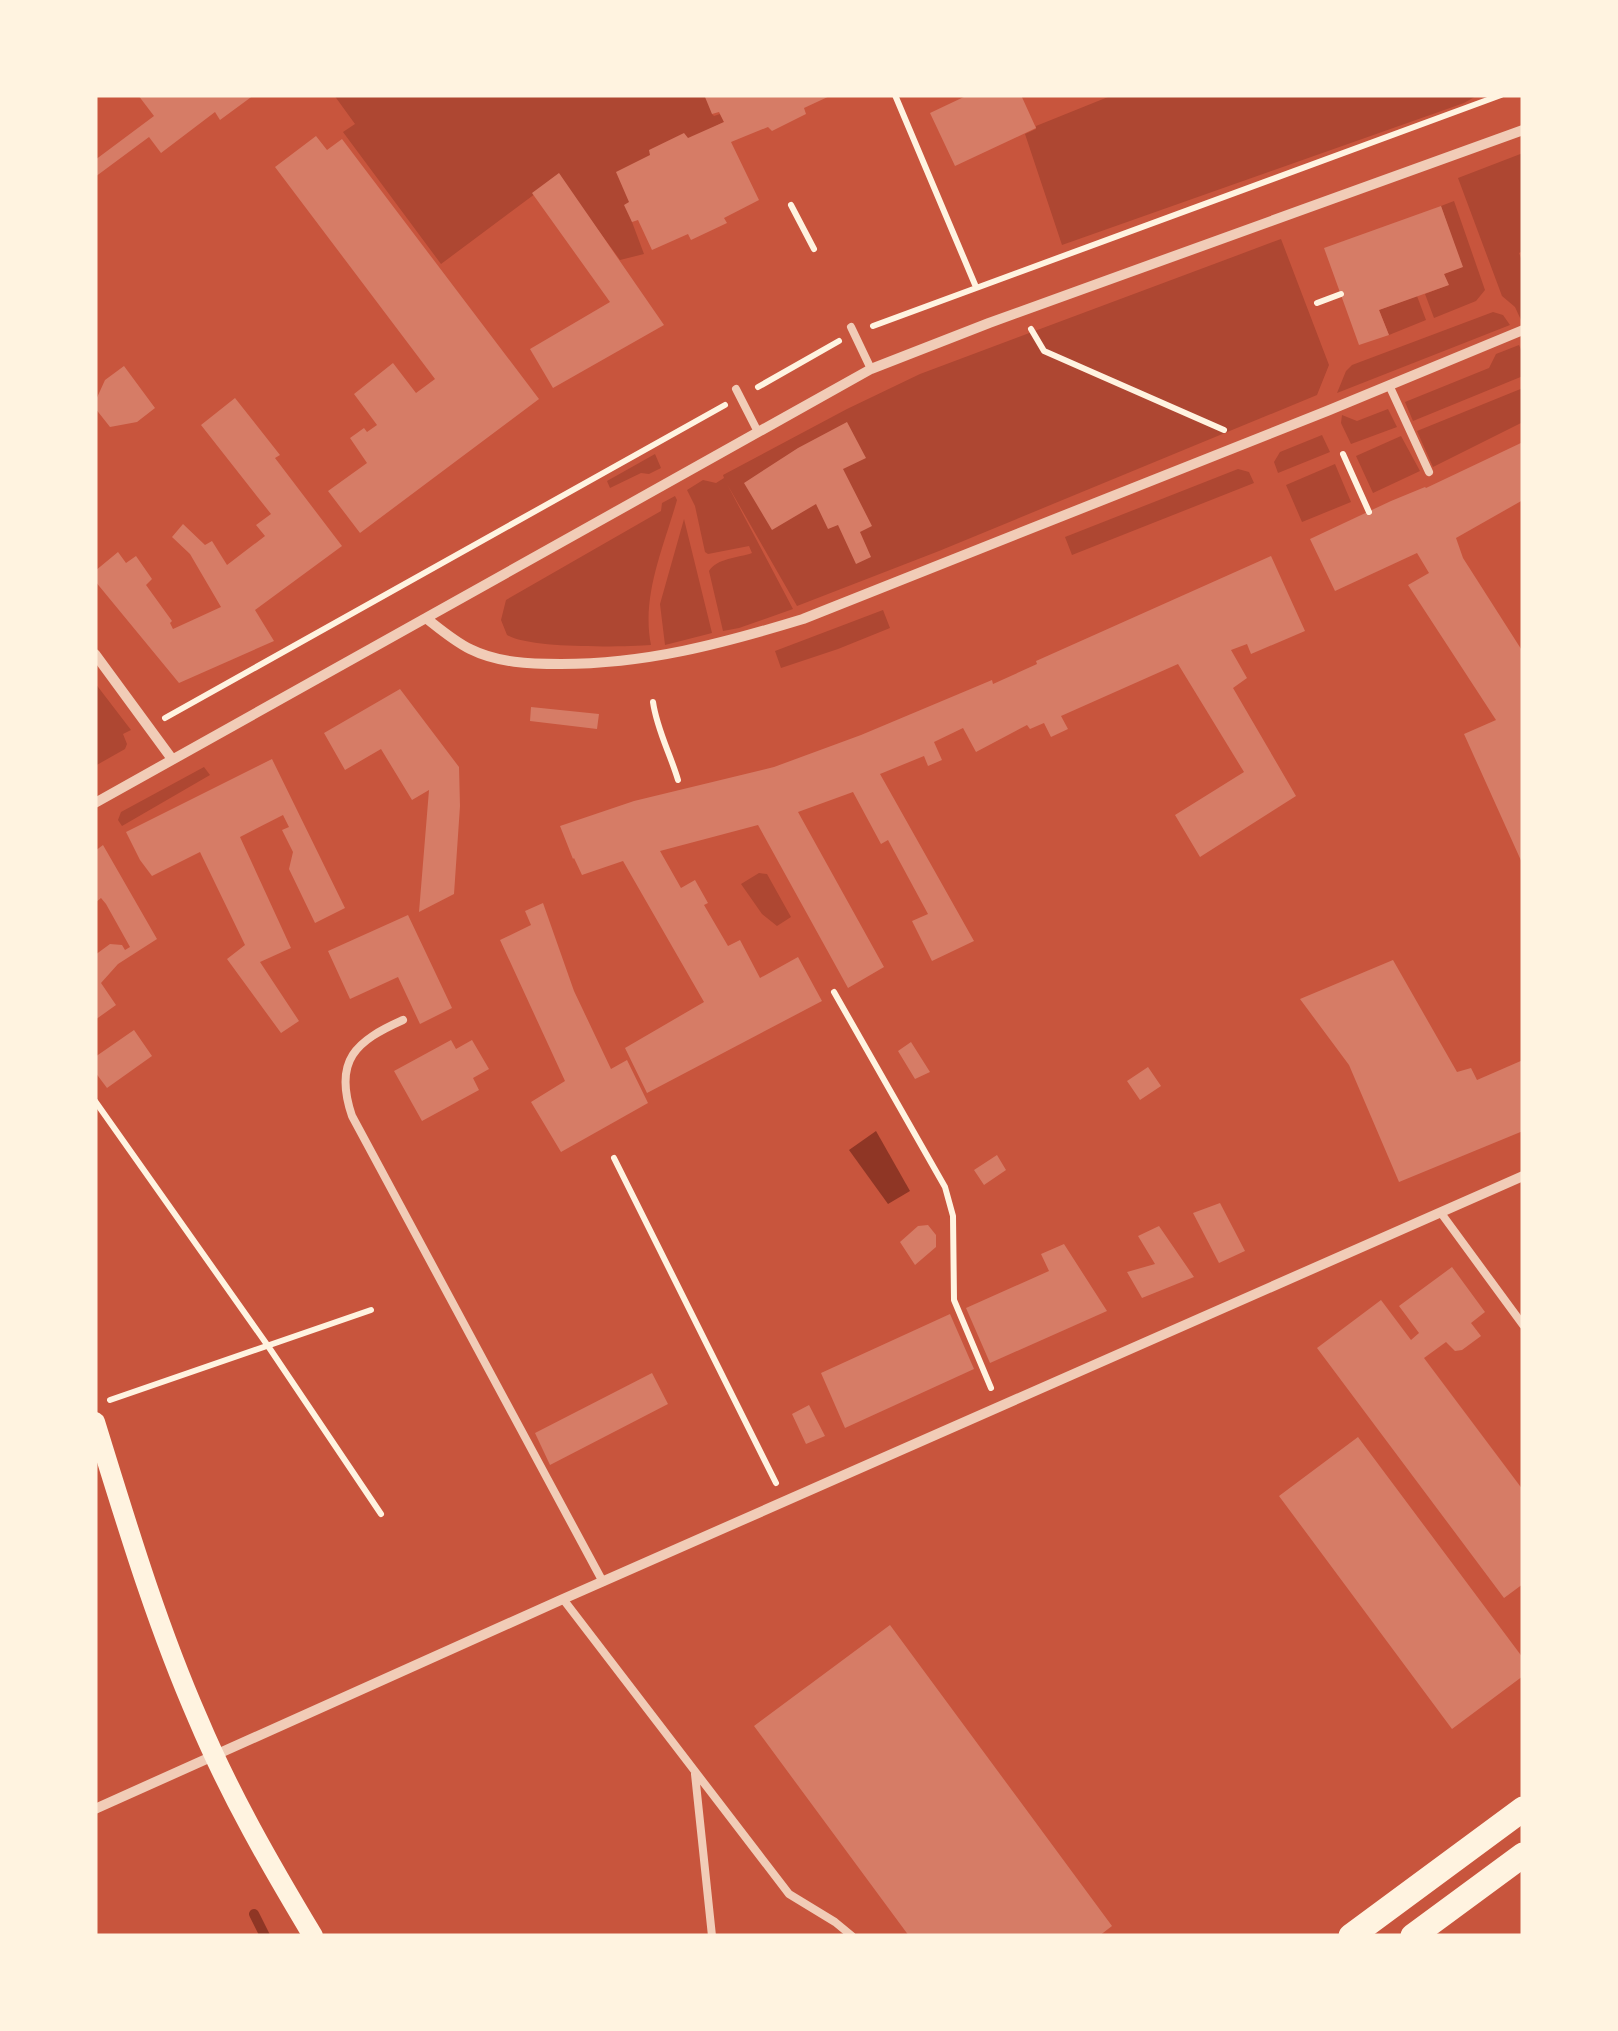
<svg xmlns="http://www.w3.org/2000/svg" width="1618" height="2031" font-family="'Titillium Web',sans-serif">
<rect width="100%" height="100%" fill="#c8553d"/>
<path fill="#ae4732" d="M334,95H711L712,114L714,116L720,114L724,122L652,157L631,204L626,206L644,254L620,260L559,176L441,264L343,132L355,124Z
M1113,95H1478L1464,103L1062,245L1025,134L1036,129V126Z
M1523,153V251L1519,253L1523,264V319L1521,320L1515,307L1502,296L1458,178Z
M1454,201L1485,290L1476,301L1434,318L1425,294L1448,285L1444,274L1462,267L1441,206Z
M1281,239L1329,365L1317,395L939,551L797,606L727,484L793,609L739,628L723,631L709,571C717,558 738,558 752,553L749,546L708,554L705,552L695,506L687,490L703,480L716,483L724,478L723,475L847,409L920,374Z
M1417,296L1426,320L1389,335L1379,310Z
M1493,312L1503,315L1510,325L1337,393L1346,371L1352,365Z
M1519,345L1523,354V376L1413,421L1405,402L1489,368L1496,354Z
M1523,388V422L1433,467L1417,431Z
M1388,409L1397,427L1351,444L1341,423L1342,415L1357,421Z
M1322,435L1330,452L1278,473L1274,462L1280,452Z
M1401,436L1420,471L1373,493L1356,456Z
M655,454L661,468L649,474L641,473L610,488L607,481Z
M1335,464L1351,502L1302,522L1286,485Z
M1238,469L1249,472L1254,483L1072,555L1065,537Z
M675,496L677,500C664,546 641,596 651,645C622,647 530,649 507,635L501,620L506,600L661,511L662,503Z
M684,519L712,633L665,645L660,604Z
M883,610L890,628L838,649L781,668L775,651Z
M95,683L131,730L123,734L127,744L125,749L95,766Z
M204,767L210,775L122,826L118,820L121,812Z
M759,873L767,874L791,917L777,926L762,914L741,884Z"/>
<path fill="#8f3625" d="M876,1131L910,1191L888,1204L849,1150Z"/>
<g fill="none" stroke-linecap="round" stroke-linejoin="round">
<path stroke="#8f3625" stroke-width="10" d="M254,1914L265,1936"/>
</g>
<path fill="#d67c66" d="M138,95H254L220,120L215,112L161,153L149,137L95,177V160L154,116Z
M708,95H832L804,108L806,114L772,131L768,127L731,142L759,200L724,218L727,223L691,240L688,234L652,250L638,220L632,222L624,205L629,202L616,172L650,155L649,150L684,133L688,138L724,122L719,112L712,114L705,97Z
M968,95H1021L1036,128L955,166L930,113Z
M316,136L327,150L342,139L539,399L360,533L328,491L367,463L350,438L364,428L367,432L377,425L354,394L393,363L416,393L435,379L275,167Z
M559,173L664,325L553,388L530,349L610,302L532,193Z
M1441,206L1463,267L1444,274L1449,285L1379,310L1389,335L1359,345L1324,248Z
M124,366L155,408L137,422L110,427L95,408V402L105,380Z
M235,398L280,455L275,458L342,546L255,610L274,641L179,683L95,581V571L118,552L126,563L136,556L152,579L146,585L172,621L170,623L173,629L221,607L190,554L172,537L183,524L205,545L212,541L227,565L265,536L256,525L271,514L201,425Z
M847,422L866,458L843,469L872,526L860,532L871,557L856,564L838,525L828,529L816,504L772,530L744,483L798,448Z
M1523,442V500L1456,538L1463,558L1523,652V865L1464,734L1496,720L1408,585L1429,573L1417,553L1335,591L1310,539L1391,501L1425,487L1426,488Z
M1271,556L1305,631L1251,654L1247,644L1231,650L1247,678L1233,688L1296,796L1200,857L1175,815L1244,772L1178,664L1061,716L1068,729L1051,737L1044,723L1030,729L1027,725L976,752L963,728L934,742L942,760L928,766L924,756L880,774L974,941L932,961L912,921L928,914L888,840L881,844L853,792L798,812L884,967L848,988L758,825L660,851L681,888L695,880L708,903L704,905L728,946L740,940L760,978L798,957L822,1001L647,1093L625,1048L704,1002L623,861L582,875L574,858L573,859L560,826L634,801L774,767L861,735L992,680L993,684L1037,664L1036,661Z
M400,689L459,767L460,806L454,894L419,912L429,790L412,800L381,749L345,770L324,733Z
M531,707L599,714L597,729L530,721Z
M272,759L345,908L315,923L289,869L293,852L282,830L289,827L283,815L240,837L291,948L260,962L299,1021L281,1033L227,959L245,945L200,852L152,876L140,860L126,832Z
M103,845L157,939L118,964L101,983L116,1005L95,1020V955L110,944L122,945L125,950L130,947L106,904L101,898L95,903V851Z
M543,903L574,991L611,1069L627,1060L648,1103L561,1152L531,1102L565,1081L500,940L531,925L525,911Z
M408,915L452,1008L420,1024L398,977L350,999L328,951Z
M1393,960L1457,1072L1471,1068L1477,1080L1523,1060V1131L1399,1182L1349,1065L1300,999Z
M134,1030L152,1056L107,1088L95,1072V1057Z
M451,1040L456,1049L472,1040L489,1069L473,1078L479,1090L422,1121L394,1071Z
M911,1042L930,1072L915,1079L898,1051Z
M1148,1067L1161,1086L1140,1100L1127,1081Z
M997,1155L1006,1170L984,1185L974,1170Z
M1220,1203L1245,1251L1219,1263L1193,1213Z
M928,1225L936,1235V1247L915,1265L900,1242L918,1226Z
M1159,1226L1194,1277L1142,1298L1127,1272L1155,1264L1138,1236Z
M1064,1244L1107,1311L990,1363L966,1308L1049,1271L1041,1254Z
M1452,1267L1485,1312L1471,1323L1481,1336L1462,1350L1455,1351L1446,1342L1424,1358L1523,1490V1584L1504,1598L1317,1348L1381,1300L1411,1340L1419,1333L1399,1306Z
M950,1314L974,1369L845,1428L821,1373Z
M652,1373L668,1404L550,1465L535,1433Z
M809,1405L825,1436L806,1444L792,1414Z
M1358,1437L1523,1658V1676L1452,1729L1279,1496Z
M890,1625L1112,1926L1099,1936H909L754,1726Z"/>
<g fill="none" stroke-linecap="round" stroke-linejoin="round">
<path stroke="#fff3e0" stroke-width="6" d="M895,95L976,287
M791,205L814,249
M1317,303L1341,294
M873,326L1501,95
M1031,329L1044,351L1224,430
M758,387L839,341
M1343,454L1369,512
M653,702C657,730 670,753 678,780
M165,718L725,405
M834,992L945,1187L953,1216L954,1300L991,1388
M95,1101L268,1346L381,1514
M614,1158L776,1483
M110,1400L371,1310"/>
<path stroke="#f1ccb7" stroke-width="8" d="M851,327L871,369
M1389,385L1429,472
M736,389L758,432
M403,1020C356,1041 333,1060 352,1116L603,1582
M1441,1213L1523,1325
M563,1599L789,1894L835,1922L852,1936
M695,1774L712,1936"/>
<path stroke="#f1ccb7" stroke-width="10" d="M426,618C440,629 454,641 470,649C498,663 530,664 561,664C646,664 721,644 803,619L1327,411L1523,330
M95,654L172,759
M95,803L871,369L989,323L1523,130
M95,1809L563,1599L1523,1176"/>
<path stroke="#fff3e0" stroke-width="20" d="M95,1422C126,1522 156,1623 198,1719C230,1795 271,1866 313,1936"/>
<path stroke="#fff3e0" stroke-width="25" d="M1351,1936L1523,1809
M1413,1936L1523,1855"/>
</g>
<rect width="1618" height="2031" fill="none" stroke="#fff3e0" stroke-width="195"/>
</svg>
